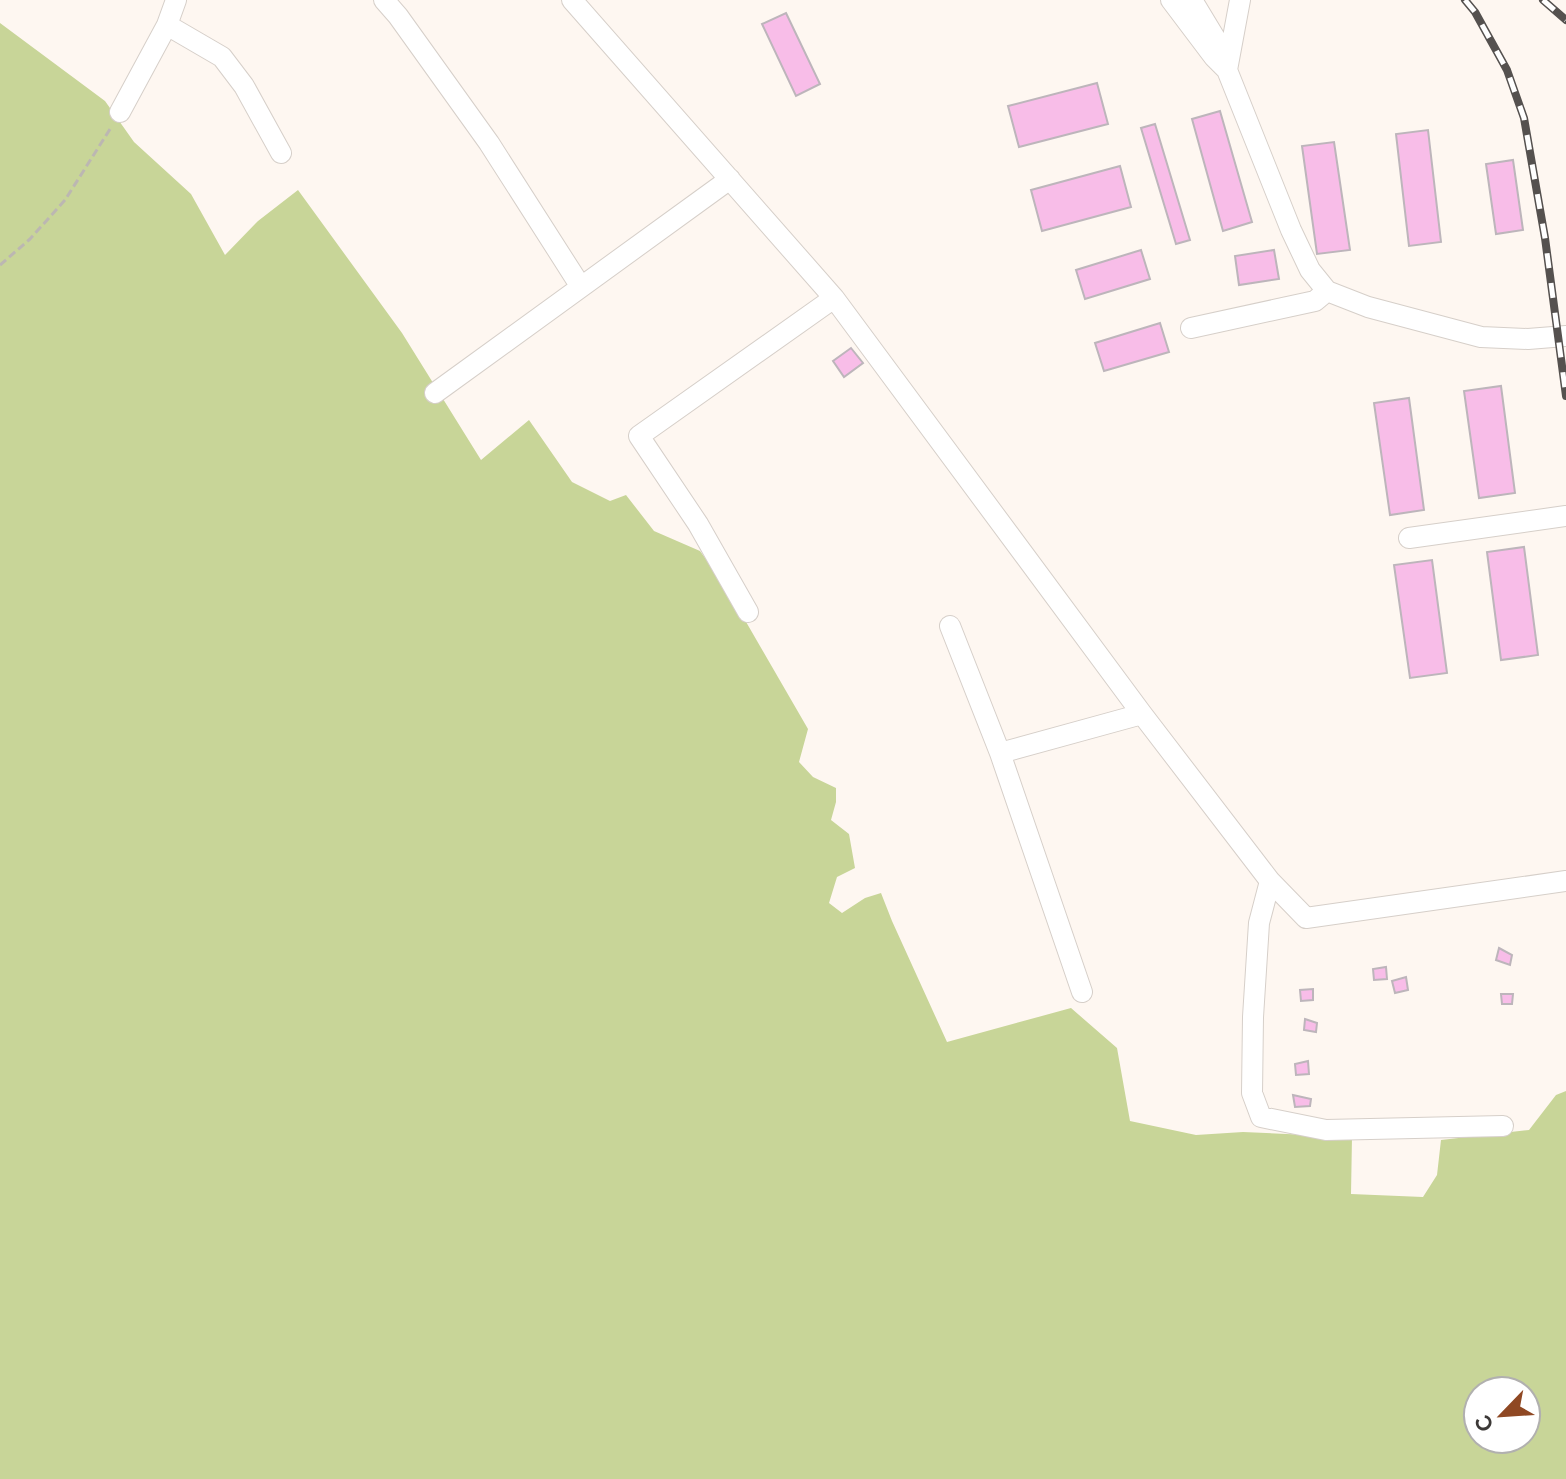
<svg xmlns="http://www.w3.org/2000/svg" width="1566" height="1479" font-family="Raleway,sans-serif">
<rect width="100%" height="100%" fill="#fef7f1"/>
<path fill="#c8d598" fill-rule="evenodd" d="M0,23L105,101L134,142L191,194L225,255L258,221L298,190L402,333L481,460L529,420L572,482L610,501L626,495L654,531L700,551L723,582L808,729L799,762L813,777L836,788V802L831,820L849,834L855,868L837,877L829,903L842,913L865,898L881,893L892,921L947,1042L1071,1008L1117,1048L1130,1121L1196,1135L1243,1132L1352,1137L1351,1194L1423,1197L1437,1175L1441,1140L1529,1130L1556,1095L1566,1091V1479H0ZM1478,1391H1526V1439H1478Z"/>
<path fill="#f8bde8" stroke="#bdb5bb" stroke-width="2" d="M786,13L820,84L796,96L762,24Z
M1097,83L1108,124L1019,147L1008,106Z
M1220,111L1252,222L1223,231L1192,119Z
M1155,124L1190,240L1176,244L1141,128Z
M1428,130L1441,242L1409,246L1396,134Z
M1334,142L1350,250L1317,254L1302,146Z
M1513,160L1523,230L1496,234L1486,164Z
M1120,166L1131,207L1042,231L1031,190Z
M1141,250L1150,279L1085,299L1076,270Z
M1274,250L1279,279L1239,285L1235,256Z
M1160,323L1169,352L1104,371L1095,343Z
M851,348L863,363L844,377L833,361Z
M1501,386L1515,493L1479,498L1464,391Z
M1409,398L1424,510L1390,515L1374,403Z
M1524,547L1538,655L1501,660L1487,552Z
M1432,560L1447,673L1410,678L1394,565Z
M1499,948L1512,955L1510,965L1496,960Z
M1386,967L1387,979L1374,980L1373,969Z
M1406,977L1408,990L1395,993L1392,981Z
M1313,989V1000L1301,1001L1300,990Z
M1501,994H1513L1512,1004H1502Z
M1305,1019L1317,1023L1316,1032L1304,1030Z
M1308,1061L1309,1074L1296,1075L1295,1064Z
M1293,1095L1311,1099L1310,1106L1295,1107Z"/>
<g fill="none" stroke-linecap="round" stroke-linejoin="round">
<g stroke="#d6cfc9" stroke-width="22">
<path id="minor" d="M384,0L398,16L489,143L581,287
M572,0L834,298L1142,714L1270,881L1306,918L1566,881
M1171,0L1214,57L1227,70L1291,230L1310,270L1327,291
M1192,0L1218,43L1227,70L1240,0
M167,25L222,57L244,86L281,153
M120,112L167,25L176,0
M1191,328L1315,301L1327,291L1368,307L1481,337L1528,339L1566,336
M435,393L730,179
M1409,538L1566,516
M748,612L698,524L639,436L834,298
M950,626L1000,753L1082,992
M1000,753L1142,714
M1270,881L1259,923L1253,1017L1252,1093L1261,1117L1326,1130L1503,1126"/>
</g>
<path stroke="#bcb7b2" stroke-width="3" stroke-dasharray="8 4" stroke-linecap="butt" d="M0,265L30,239L65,200L112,126"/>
<use href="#minor" stroke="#fff" stroke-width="20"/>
<g stroke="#55514f" stroke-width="8">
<path id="rail" d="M1465,0L1475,12L1507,70L1524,118L1545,238L1566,396
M1543,0L1566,20"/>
</g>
<use href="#rail" stroke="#fff" stroke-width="5" stroke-dasharray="15" stroke-linecap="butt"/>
</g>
<g transform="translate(1502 1415) rotate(245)"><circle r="38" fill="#ffffff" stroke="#b1b0af" stroke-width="2"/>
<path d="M0-6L14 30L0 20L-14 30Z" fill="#8f4823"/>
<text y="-12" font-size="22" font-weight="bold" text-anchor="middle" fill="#3c3937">С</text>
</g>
</svg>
